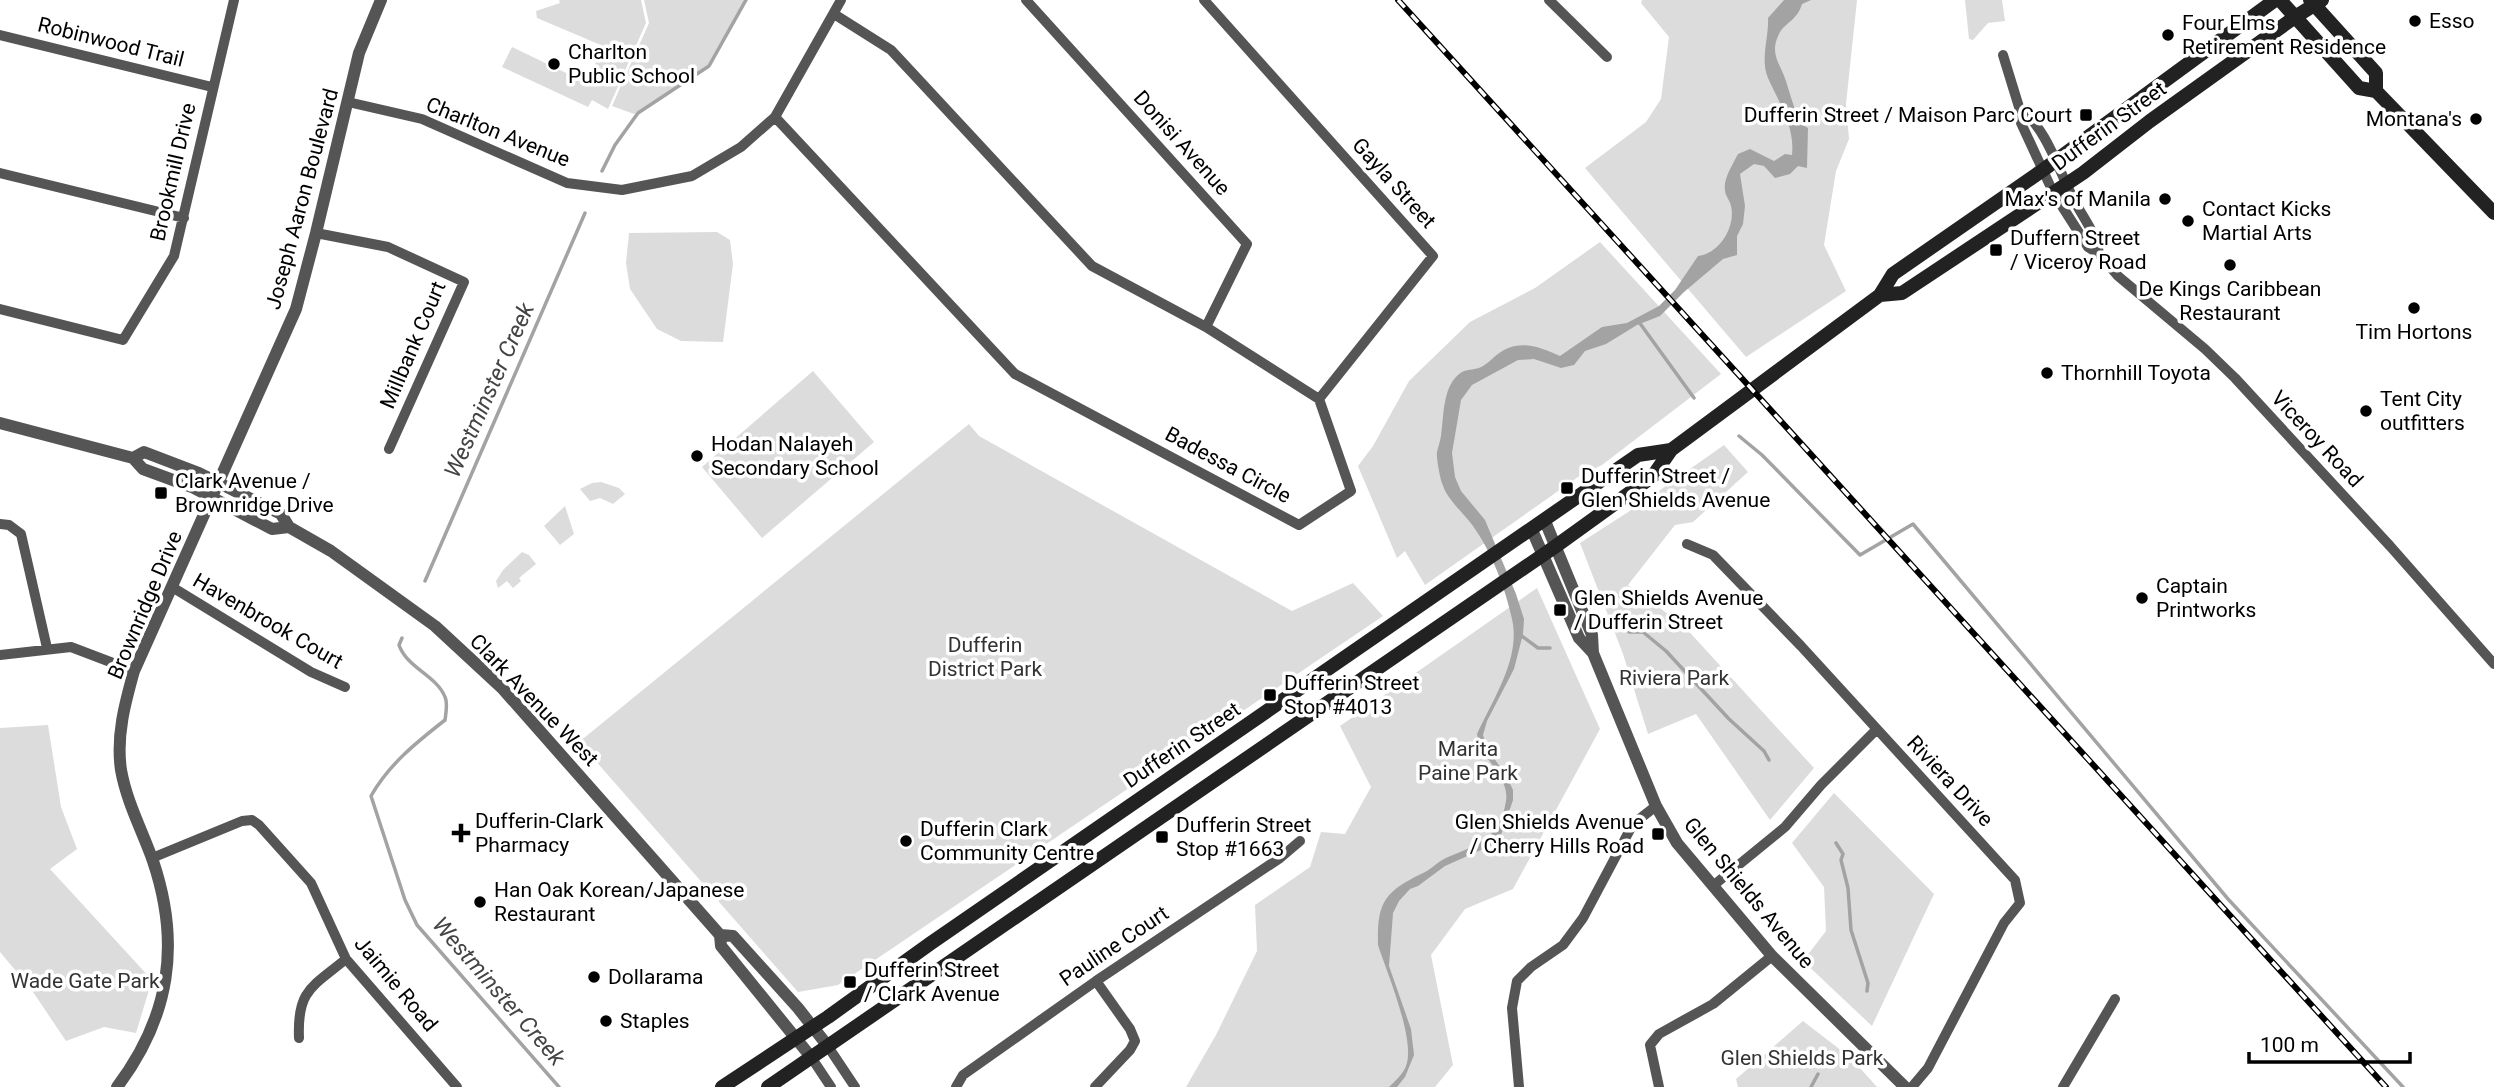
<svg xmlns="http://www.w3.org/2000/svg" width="2494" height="1087" font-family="Roboto,sans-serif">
<rect width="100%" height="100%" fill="#fff"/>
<path fill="#dcdcdc" d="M559,0H641L646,23L608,109L592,100L588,107L502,67L512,47L587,83L603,46L537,18L536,11L560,3Z
M644,0H745L707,69L634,114L612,106L649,23Z
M1642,0H1857L1846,104L1849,139L1836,171L1824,245L1846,291L1746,357L1585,168L1646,122L1661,99L1669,37L1641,3Z
M1965,0H2002L2005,21L1988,23L1973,40L1969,39Z
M717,232L730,240L733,264L723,342L681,341L657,329L630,289L626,263L629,233Z
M1600,242L1721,374L1602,465L1578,477L1425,585L1405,551L1397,558L1358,466L1373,446L1409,381L1470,322L1535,288Z
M813,371L874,442L762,538L702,467Z
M969,424L979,436L1292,611L1353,583L1383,616L838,985L798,992L579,742Z
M1724,445L1748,472L1693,522L1675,525L1628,585L1683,625L1814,768L1770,820L1696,714L1648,734L1623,654L1580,543L1639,505Z
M601,482L619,488L625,494L613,504L600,498L590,501L580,489L592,483Z
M565,506L574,534L560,545L544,526Z
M522,552L529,555L536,564L519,578L521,581L513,588L507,581L498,588L496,581L503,570Z
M1537,588L1600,729L1513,889L1465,909L1431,955L1453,1065L1435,1087H1186L1216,1035L1257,951L1255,905L1310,867L1321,832L1345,834L1371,787L1340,726Z
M48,725L61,807L77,849L50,869L152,980L136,1033L104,1027L66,1041L31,989L0,952V728Z
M1834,793L1934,894L1872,1026L1803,961L1826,931L1824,887L1792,843Z
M1803,1021L1851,1058L1877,1087H1738L1736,1079Z"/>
<path fill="#a3a3a3" d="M1784,0H1811L1802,4C1797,21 1785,22 1779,34C1769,54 1780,63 1786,81C1790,95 1795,109 1799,123L1808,128L1807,168L1798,166L1790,174L1775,178L1764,166L1754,164L1740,174L1745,206L1743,224L1737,236V255L1723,259L1684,292L1660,316L1637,325L1606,344L1585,351L1574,365L1561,368L1534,359L1518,360L1472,385L1461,400L1452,453L1455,477L1461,491L1485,520L1516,594L1524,619L1523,634L1514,669L1487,721L1483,735L1487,748L1507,777L1513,790V800L1500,838L1492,845L1445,866L1418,886L1410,889L1399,901L1393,913L1389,966L1411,1029L1414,1055L1405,1077L1397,1087H1389C1396,1080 1403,1074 1406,1066C1416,1040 1387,973 1378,945C1377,903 1384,892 1421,874C1431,870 1438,861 1448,857C1479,844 1500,839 1506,801C1510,777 1480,758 1477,734C1493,699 1521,658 1512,619C1505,588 1492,552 1473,526C1463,512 1447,500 1442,483C1440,478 1436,456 1437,452C1438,447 1440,442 1441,436C1444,417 1442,384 1462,372C1468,369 1477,370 1483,366C1490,362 1496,354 1504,350C1524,340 1541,348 1560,356L1602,327L1627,323L1659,306L1675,290L1698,256C1719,254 1736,227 1731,206C1730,200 1725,196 1725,190C1723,179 1733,164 1738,154L1750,149L1774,161L1785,154L1792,155C1795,126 1779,103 1768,78C1760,59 1769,38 1768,18Z"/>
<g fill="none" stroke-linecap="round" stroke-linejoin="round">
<path stroke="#a3a3a3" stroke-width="3.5" d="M602,171L615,145L638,113L709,66L746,0
M1639,322L1694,398
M1739,436L1762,455L1860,555L1913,524L2228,899L2403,1087
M425,581L585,213
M1629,632H1643L1666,651L1729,719L1764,751L1769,760
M1519,634L1538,648H1550
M402,638L399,645C407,668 437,676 445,697C448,703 446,712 445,720C417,742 389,764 371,796L405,900L417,925L559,1087
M1836,843L1843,854L1841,860L1848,888L1851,930L1868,983L1867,991
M1811,1087L1818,1074"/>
<path stroke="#555" stroke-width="10" d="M1026,0L1247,244L1206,327
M1204,0L1433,256L1319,399
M1549,0L1607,57
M0,35L212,87
M2003,55L2019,107L2021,123L2053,192L2088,247L2099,254L2118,276L2205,349L2235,378L2390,546L2494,664
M348,102L422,119L567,183L622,190L692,176L741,147L775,117L841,0
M2019,107C2048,131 2057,167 2074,200C2083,218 2097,234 2099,254
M775,117L1015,374L1299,525L1351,491L1319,399L1206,327L1092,266L891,50L834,14
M0,173L184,218
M316,233L388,247L464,282L389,449
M0,309L123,340L174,256L234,0
M0,524L9,525L21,534L47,648
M1687,544L1713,555L1801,646L2015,880L2020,903L2004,923L1928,1068L1912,1087
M172,587L311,672L345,687
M0,655L71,647L134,671
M152,858L242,821L252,820L259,825L311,883L346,959L457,1087
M1714,885L1785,827L1821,785L1876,730
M299,1038C297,990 312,987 346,959
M827,1045L855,1087
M811,1057L831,1087
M956,1087L963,1075L1096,981L1280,858L1300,841
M1095,1087L1130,1050L1135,1041L1130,1029L1096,981
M1519,1087L1512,1008L1517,981L1531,967L1563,945L1583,918L1633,824L1656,806
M1659,1087L1650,1045L1659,1034L1713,1004L1772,956
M2063,1087L2115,999"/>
<path stroke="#555" stroke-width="12" d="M0,423L133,458L143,469L192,487L272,529L289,527
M133,458L144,452L199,473L281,514L289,527L331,551L435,626L502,688L720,935L721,946L811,1057
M1545,521L1592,635L1593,653
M1532,530L1579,638L1593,653L1656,806L1677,843L1772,956L1905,1087
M720,935L733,936L798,1008L827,1045
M117,1087C170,1017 181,944 153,861C142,830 127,803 121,770C116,736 125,703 134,671L296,309L316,233L359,53L381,0"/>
<path stroke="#222" stroke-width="14" d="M2280,0L2359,88L2376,91L2494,213
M2310,0L2376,73V91
M1880,295L1902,293L2083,173L2150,121L2295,17L2322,0
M722,1087L828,1017L931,943L1638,455L1671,450
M768,1087L1556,546L1653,476L1671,450L1880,295L1893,274L2043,170L2275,0"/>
<g stroke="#000" stroke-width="6">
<path id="rail" d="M1398,0L2386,1087"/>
</g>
<use href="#rail" stroke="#fff" stroke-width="3.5" stroke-dasharray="10" stroke-linecap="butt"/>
</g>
<g fill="#000" stroke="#fff" stroke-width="2.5">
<circle cx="2415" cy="21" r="7"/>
<circle cx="2168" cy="35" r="7"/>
<circle cx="554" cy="64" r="7"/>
<rect x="2079" y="108" width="14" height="14" rx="3.5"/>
<circle cx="2476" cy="119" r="7"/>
<circle cx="2165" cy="199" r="7"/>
<circle cx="2188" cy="221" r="7"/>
<rect x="1989" y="243" width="14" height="14" rx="3.5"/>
<circle cx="2230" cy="265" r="7"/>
<circle cx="2414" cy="308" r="7"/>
<circle cx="2047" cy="373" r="7"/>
<circle cx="2366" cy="411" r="7"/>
<circle cx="697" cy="456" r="7"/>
<rect x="1560" y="481" width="14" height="14" rx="3.5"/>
<rect x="154" y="486" width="14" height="14" rx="3.5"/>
<circle cx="2142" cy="598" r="7"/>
<rect x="1553" y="603" width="14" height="14" rx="3.5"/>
<rect x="1263" y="688" width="14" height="14" rx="3.5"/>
<path d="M457.5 822.5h7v7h7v7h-7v7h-7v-7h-7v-7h7z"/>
<rect x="1651" y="827" width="14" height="14" rx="3.5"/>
<rect x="1155" y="830" width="14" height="14" rx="3.5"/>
<circle cx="906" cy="841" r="7"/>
<circle cx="480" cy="902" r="7"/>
<circle cx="594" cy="977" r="7"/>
<rect x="843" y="975" width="14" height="14" rx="3.5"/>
<circle cx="606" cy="1021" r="7"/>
</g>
<g text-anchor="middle" stroke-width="7" stroke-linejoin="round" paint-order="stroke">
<g font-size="21" fill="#000" stroke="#fff" text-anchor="start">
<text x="2429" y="28">Esso</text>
<text x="2182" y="30">Four Elms<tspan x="2182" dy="24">Retirement Residence</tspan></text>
<text x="568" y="59">Charlton<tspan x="568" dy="24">Public School</tspan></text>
<text x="2072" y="122" text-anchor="end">Dufferin Street / Maison Parc Court</text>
<text x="2462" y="126" text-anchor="end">Montana's</text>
<text x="2151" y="206" text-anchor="end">Max's of Manila</text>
<text x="2202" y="216">Contact Kicks<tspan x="2202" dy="24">Martial Arts</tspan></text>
<text x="2010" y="245">Duffern Street<tspan x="2010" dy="24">/ Viceroy Road</tspan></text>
<text x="2230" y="296" text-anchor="middle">De Kings Caribbean<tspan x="2230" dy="24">Restaurant</tspan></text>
<text x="2414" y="339" text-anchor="middle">Tim Hortons</text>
<text x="2061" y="380">Thornhill Toyota</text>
<text x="2380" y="406">Tent City<tspan x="2380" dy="24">outfitters</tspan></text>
<text x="711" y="451">Hodan Nalayeh<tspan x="711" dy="24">Secondary School</tspan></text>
<text x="1581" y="483">Dufferin Street /<tspan x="1581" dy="24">Glen Shields Avenue</tspan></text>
<text x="175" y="488">Clark Avenue /<tspan x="175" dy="24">Brownridge Drive</tspan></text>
<text x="2156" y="593">Captain<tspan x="2156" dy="24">Printworks</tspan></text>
<text x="1574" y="605">Glen Shields Avenue<tspan x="1574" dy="24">/ Dufferin Street</tspan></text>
<text x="1284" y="690">Dufferin Street<tspan x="1284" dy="24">Stop #4013</tspan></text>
<text x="475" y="828">Dufferin-Clark<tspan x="475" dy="24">Pharmacy</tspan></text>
<text x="1644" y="829" text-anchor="end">Glen Shields Avenue<tspan x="1644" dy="24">/ Cherry Hills Road</tspan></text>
<text x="1176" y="832">Dufferin Street<tspan x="1176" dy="24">Stop #1663</tspan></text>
<text x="920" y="836">Dufferin Clark<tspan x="920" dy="24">Community Centre</tspan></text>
<text x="494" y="897">Han Oak Korean/Japanese<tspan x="494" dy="24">Restaurant</tspan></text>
<text x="864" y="977">Dufferin Street<tspan x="864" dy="24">/ Clark Avenue</tspan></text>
<text x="608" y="984">Dollarama</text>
<text x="620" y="1028">Staples</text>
</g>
<g font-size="21" fill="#000" stroke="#fff">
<text transform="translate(111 42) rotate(14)" y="7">Robinwood Trail</text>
<text transform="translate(2109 126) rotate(-36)" y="7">Dufferin Street</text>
<text transform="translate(498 132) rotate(22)" y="7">Charlton Avenue</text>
<text transform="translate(1182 143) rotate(48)" y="7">Donisi Avenue</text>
<text transform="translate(173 172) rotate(-77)" y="7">Brookmill Drive</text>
<text transform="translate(1394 183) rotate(48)" y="7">Gayla Street</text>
<text transform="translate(302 199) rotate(-75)" y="7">Joseph Aaron Boulevard</text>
<text transform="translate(413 345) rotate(-67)" y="7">Millbank Court</text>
<text transform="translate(2317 439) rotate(47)" y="7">Viceroy Road</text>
<text transform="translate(1228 465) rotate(28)" y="7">Badessa Circle</text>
<text transform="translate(145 605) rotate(-67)" y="7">Brownridge Drive</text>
<text transform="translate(268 621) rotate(30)" y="7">Havenbrook Court</text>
<text transform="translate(534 700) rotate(46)" y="7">Clark Avenue West</text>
<text transform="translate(1182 745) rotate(-34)" y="7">Dufferin Street</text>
<text transform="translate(1950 781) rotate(47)" y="7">Riviera Drive</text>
<text transform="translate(1749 893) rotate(50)" y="7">Glen Shields Avenue</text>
<text transform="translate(1114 946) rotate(-34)" y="7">Pauline Court</text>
<text transform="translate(396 984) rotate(50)" y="7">Jaimie Road</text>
</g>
<g font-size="21" fill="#333" stroke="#fff">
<text x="985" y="652">Dufferin<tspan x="985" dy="24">District Park</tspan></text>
<text x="1674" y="685">Riviera Park</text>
<text x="1468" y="756">Marita<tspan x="1468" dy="24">Paine Park</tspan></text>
<text x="85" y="988">Wade Gate Park</text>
<text x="1802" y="1065">Glen Shields Park</text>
</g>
<g font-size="23" font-style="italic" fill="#444" stroke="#fff">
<text transform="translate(489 390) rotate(-66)" y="8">Westminster Creek</text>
<text transform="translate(499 991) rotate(49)" y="8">Westminster Creek</text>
</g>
</g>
<path d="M2249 1052v10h161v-10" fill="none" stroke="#000000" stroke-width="3.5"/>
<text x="2260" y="1052" font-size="21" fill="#000000" stroke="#ffffff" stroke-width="5" paint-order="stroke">100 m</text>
</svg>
